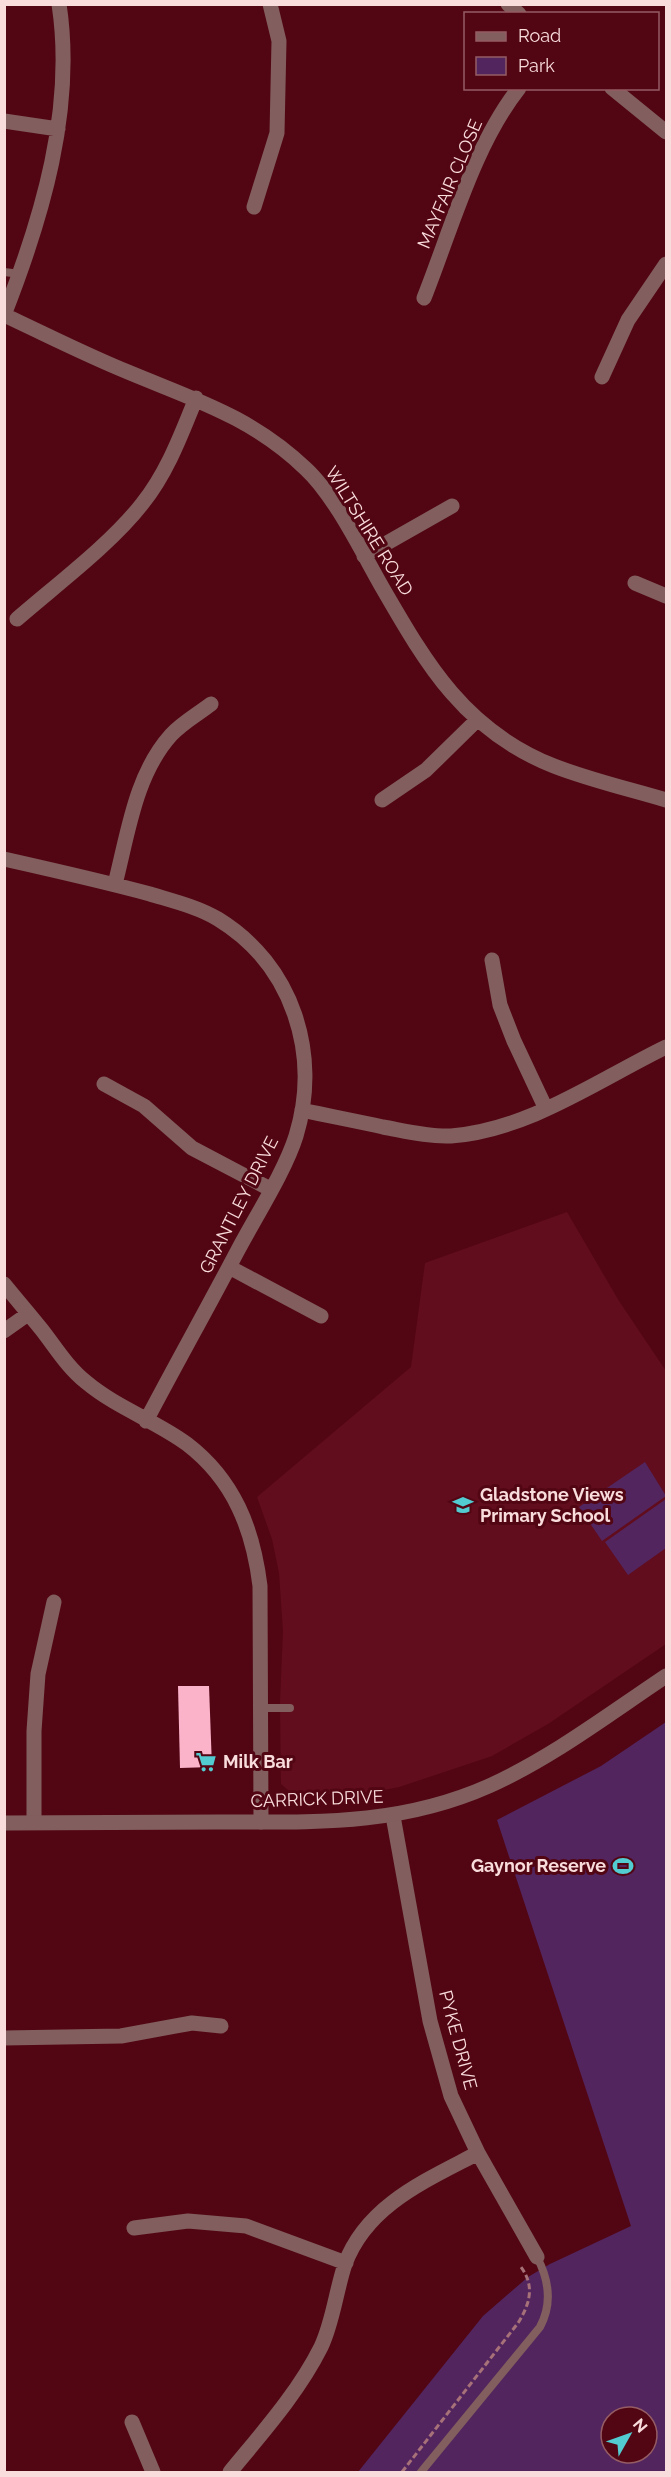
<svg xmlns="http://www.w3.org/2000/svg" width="671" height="2477" font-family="Raleway,sans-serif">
<rect width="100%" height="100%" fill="#520614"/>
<path fill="#610d1d" d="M567,1212L619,1301L666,1371V1644L548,1724L492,1756L399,1787L374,1792L294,1795L281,1784L280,1702L283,1631L279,1573L272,1539L257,1497L411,1367L425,1263Z"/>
<path fill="#52255e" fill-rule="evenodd" d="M645,1462L666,1496L602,1541L579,1507Z
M666,1499V1548L628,1575L605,1542Z
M666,1722V2472H358L483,2316L528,2277L550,2264L631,2226L497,1820L601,1766ZM611,2417H647V2453H611Z"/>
<path fill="#fbb3ca" d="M178,1686H209L212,1767L180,1768Z"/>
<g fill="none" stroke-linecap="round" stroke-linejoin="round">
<path stroke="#a67178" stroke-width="3" stroke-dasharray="6 3" stroke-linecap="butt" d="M402,2472L518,2323C530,2304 535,2286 521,2267L523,2265"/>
<path stroke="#825e5e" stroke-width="8" d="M4,272L21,274
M261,1708H290
M421,2472L540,2327C553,2303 549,2280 537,2257"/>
<path stroke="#825e5e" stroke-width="15" d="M59,4C75,109 42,218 4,315C45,334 86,355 128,372C195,400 252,417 306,469C335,496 362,552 382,587C427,665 465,731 554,766C590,780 629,789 666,800
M508,4L519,14
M612,88L666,132
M4,121L58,129
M254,207L277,133L279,41L270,4
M424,298C451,230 474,145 519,88
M602,377L628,320L666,264
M364,556L452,506
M635,583L666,596
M17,619C56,585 111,544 142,504C167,473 181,435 196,398
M382,800L426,770L477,720
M4,859C53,870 102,881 150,894C173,901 198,907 218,919C293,965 321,1054 296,1136C285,1171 256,1216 238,1250C208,1307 176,1364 146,1421
M115,884C128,834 135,775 171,735C182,723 198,714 211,704
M492,960L500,1005L514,1041L546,1109
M104,1084L144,1106L192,1148L270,1189
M302,1110C329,1116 356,1121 383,1127C405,1131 428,1137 451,1136C529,1130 598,1080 666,1047
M229,1267L321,1316
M4,1284C17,1300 30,1315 42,1330C56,1348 68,1368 86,1382C117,1408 156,1421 187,1444C234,1480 253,1529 260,1586L261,1822
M4,1331L28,1314
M393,1816L430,2021L451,2096L478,2153L537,2257
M34,1822V1731L38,1674L54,1602
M4,2038L121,2036L192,2023L221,2026
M134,2228L188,2221L246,2226L346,2263
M132,2422L153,2472
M230,2472C262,2433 298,2393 321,2347C333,2322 336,2291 345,2264C367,2205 425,2181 478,2153"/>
<path stroke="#825e5e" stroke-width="15" d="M4,1823C76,1822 147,1822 218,1822C314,1822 399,1826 489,1786C553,1757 609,1714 666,1676"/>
</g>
<defs>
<g id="school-bare" transform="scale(1.62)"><path d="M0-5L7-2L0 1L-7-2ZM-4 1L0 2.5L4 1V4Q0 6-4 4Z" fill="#52ccd0" stroke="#520614" stroke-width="2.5" paint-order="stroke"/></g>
<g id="supermarket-bare" transform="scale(1.62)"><path d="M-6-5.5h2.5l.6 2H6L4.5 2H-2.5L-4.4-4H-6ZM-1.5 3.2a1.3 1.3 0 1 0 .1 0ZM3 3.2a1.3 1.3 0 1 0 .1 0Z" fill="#52ccd0" stroke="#520614" stroke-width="2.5" paint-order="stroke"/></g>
<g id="stadium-bare" transform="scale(1.62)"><path d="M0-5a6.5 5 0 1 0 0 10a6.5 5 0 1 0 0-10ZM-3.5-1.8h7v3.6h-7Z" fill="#52ccd0" stroke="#520614" stroke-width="2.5" paint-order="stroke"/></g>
</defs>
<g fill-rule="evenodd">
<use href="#school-bare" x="463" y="1505"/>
<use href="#supermarket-bare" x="206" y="1762"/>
<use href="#stadium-bare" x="623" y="1866"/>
</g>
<g text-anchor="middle" stroke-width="6" stroke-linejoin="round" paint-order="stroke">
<g font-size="18" fill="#f9dcdc" stroke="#520614">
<text transform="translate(450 184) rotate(-67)" y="6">MAYFAIR CLOSE</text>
<text transform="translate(369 531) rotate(58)" y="6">WILTSHIRE ROAD</text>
<text transform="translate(239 1205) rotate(-63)" y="6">GRANTLEY DRIVE</text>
<text transform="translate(317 1799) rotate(-2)" y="6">CARRICK DRIVE</text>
<text transform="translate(458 2040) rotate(75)" y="6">PYKE DRIVE</text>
</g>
<g font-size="18" font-weight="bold" fill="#f9dcdc" stroke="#520614" text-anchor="start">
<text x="480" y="1501">Gladstone Views<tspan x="480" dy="21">Primary School</tspan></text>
<text x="223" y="1768">Milk Bar</text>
<text x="606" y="1872" text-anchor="end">Gaynor Reserve</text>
</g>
</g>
<rect width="671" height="2477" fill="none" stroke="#f9dcdc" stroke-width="12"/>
<rect x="464" y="12" width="195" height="78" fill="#520614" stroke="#955c64" stroke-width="1.5"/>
<rect x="476" y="32" width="30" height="9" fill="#825e5e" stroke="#955c64" stroke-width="1.5"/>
<text x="518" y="42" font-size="18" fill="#f9dcdc">Road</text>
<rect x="476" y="57" width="30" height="18" fill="#52255e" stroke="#955c64" stroke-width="1.5"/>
<text x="518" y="72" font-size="18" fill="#f9dcdc">Park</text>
<g transform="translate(629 2435) rotate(50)"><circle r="28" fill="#520614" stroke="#955c64" stroke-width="1.5"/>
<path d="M0-4.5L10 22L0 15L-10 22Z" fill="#52ccd0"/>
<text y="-9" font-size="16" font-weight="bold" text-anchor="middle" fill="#f9dcdc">N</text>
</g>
</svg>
